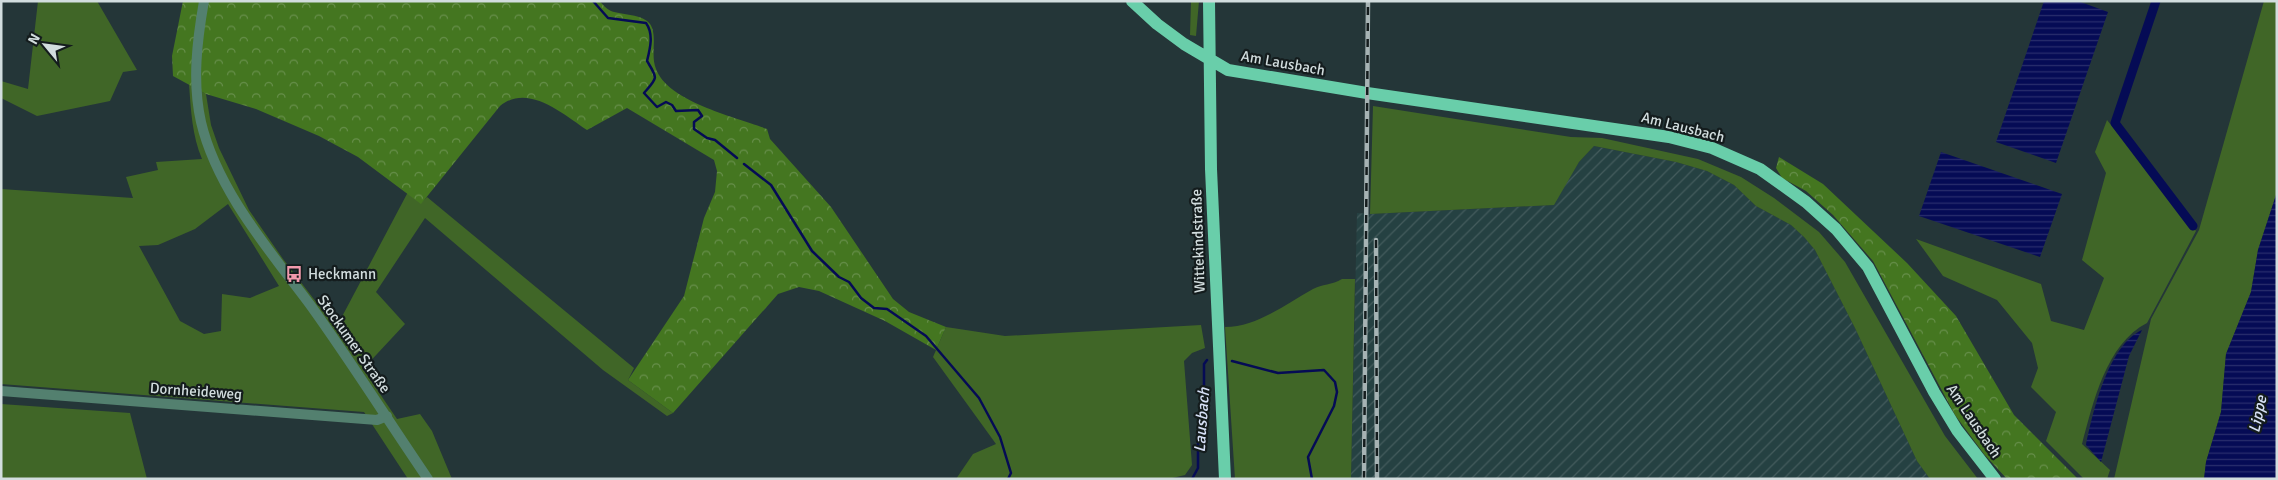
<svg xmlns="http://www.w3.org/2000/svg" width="2278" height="480" font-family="Signika,sans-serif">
<defs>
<pattern id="industrial-furrows" width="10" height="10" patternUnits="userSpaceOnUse" patternTransform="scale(1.25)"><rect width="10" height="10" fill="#254142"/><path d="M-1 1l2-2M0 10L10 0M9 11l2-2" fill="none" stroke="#445c5d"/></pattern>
<pattern id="forest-crowns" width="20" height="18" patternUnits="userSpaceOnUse" patternTransform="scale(1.25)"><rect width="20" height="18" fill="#447620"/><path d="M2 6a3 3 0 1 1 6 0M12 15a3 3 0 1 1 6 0" fill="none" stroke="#678f4b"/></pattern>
<pattern id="water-rules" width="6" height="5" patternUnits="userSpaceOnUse" patternTransform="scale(1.25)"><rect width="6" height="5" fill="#050b55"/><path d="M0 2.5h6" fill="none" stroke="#292e6d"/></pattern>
</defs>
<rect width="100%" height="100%" fill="#243638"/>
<path fill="url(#industrial-furrows)" d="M1594,146L1676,162L1707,171L1734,185L1756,206L1791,225L1804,237L1815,250L1855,328L1917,461L1930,479H1351L1357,213L1370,214L1553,205L1579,162Z"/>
<path fill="#406627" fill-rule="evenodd" d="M38,1H97L137,70L123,72L110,101L37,116L1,98V81L28,89Z
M1191,1H1199L1196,36L1190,35Z
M2264,1H2277V192L2258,250L2251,292L2226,354L2221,412L2206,462L2204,479H2114L2151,319L2199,230Z
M189,84L206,94L211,125L219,148L249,210L283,259L336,328L408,192L421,203L427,197L634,368L628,380L673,413L667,416L603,370L425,218L376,292L405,324L363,369L397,419L420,414L432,431L452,479H408L364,412L1,384V189L133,198L126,177L158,170L156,162L202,159C192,135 191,111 189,84ZM228,204L279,286L250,298L222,294L221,331L204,334L180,321L139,246L158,245L195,229Z
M1373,106L1571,137L1602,138L1698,159L1741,177L1774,198L1819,232L1845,262L1945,436L1978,479H1930L1917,461L1855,328L1815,250L1804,237L1791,225L1756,206L1734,185L1707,171L1676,162L1594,146L1579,162L1554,205L1370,214Z
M2107,120L2196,231L2147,323C2106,344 2093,403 2082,444L2110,470L2107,479H2084L2046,441L2056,412L2031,387L2038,368L2032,343L1997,300L1943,276L1916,239L2041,284L2051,321L2084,330L2104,278L2082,260L2106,173L2095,152Z
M1342,279H1355L1351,479H1235L1225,327C1257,327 1286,304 1313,289C1322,284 1332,285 1342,279Z
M1201,325L1205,348L1192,353L1184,361L1192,465L1185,475L1168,479H956L973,454L996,444L933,357L946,327L1005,336Z
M1,404L130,413L147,479H1Z"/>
<path fill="url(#forest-crowns)" d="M183,1H599C603,4 606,9 611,11C621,15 643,14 650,24C658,36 650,55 656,69C668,102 736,117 767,129L770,139L831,207L893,299L909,312L946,327L936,350L885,321L819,291L799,287L778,294L673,413L628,380L684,296L704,218L715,192L717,171L714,160L627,108L587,130C563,114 528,83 500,106L421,204L358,157L319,136L256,109L206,94L173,76L172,56Z
M1779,157L1823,184L1907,263L1956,316L2014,415L2078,479H2007L1984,454L1955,415L1873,261L1833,215L1806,191L1782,178L1776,168Z"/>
<path fill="url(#water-rules)" d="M2044,1H2078L2108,12L2056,163L1996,142Z
M1941,152L2062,194L2040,257L1919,216Z
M2277,192V479H2204L2206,462L2221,412L2226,354L2251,292L2258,250Z
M2142,330L2129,356L2101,462L2086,445C2093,412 2108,345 2142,330Z"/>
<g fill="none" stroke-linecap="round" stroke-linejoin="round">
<path stroke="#050b55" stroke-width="2.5" d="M593,1L608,18L646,23C654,34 650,49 647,61C658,79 658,77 644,93L657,107L666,102L672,105L676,111L698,110L702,116L694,122V129L707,138L715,140L737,158
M744,164L771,185L812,251L839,277L849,282L861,298L874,308L887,309L926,336L979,398L1000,437L1011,473L1008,479
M1232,361L1278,373L1324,370L1335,382L1337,392L1334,406L1308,457L1312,479
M1192,479L1198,468V432L1204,408V364L1207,360"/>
<path stroke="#050b55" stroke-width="9" d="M2156,1L2115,123L2193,226"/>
<path stroke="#53806f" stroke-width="10" d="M204,1C197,41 192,82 201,122C217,190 270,251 311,306C352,363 389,422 428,479
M1,391L377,420L387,416"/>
<path stroke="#69ceaa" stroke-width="12" d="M1132,1L1157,24L1184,44L1228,70L1367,93L1669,137L1712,148L1760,169L1806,202L1836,229L1868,267L1934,392L1957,430L1995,479
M1209,1L1211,169L1225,479"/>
<g stroke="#a6b3b4" stroke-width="4.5">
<path id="rail" d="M1376,240L1377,479
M1364,479L1368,1"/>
</g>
<use href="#rail" stroke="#141c1d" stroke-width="2.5" stroke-dasharray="8" stroke-linecap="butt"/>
</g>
<defs>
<g id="bus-bare" transform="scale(1.35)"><path d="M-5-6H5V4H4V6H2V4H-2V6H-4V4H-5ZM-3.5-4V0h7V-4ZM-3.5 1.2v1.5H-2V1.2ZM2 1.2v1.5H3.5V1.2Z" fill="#f29aad" stroke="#141c1d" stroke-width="2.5" paint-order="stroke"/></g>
</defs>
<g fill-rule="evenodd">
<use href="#bus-bare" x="294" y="274"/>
</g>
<g text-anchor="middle" stroke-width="4.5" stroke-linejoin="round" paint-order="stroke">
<g font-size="15" fill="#d2ddde" stroke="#141c1d">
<text transform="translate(1283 63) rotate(10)" y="5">Am Lausbach</text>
<text transform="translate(1683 127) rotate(14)" y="5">Am Lausbach</text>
<text transform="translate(1198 241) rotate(-92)" y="5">Wittekindstraße</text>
<text transform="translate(354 344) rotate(55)" y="5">Stockumer Straße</text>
<text transform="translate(196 391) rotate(4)" y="5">Dornheideweg</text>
<text transform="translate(1974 421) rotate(56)" y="5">Am Lausbach</text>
</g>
<g font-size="15" fill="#d2ddde" stroke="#141c1d" text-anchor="start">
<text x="308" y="279">Heckmann</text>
</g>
<g font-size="16" font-style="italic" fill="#d7e1f7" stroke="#141c1d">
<text transform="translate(2257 414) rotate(-78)" y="6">Lippe</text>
<text transform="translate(1201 420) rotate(-86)" y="6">Lausbach</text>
</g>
</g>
<rect width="2278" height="480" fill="none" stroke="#d2ddde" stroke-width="5"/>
<g transform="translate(45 45) rotate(299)" stroke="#141c1d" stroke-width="4" paint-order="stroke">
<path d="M0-4L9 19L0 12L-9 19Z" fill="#d2ddde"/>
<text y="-8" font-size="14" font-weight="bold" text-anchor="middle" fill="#d2ddde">N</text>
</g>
</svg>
